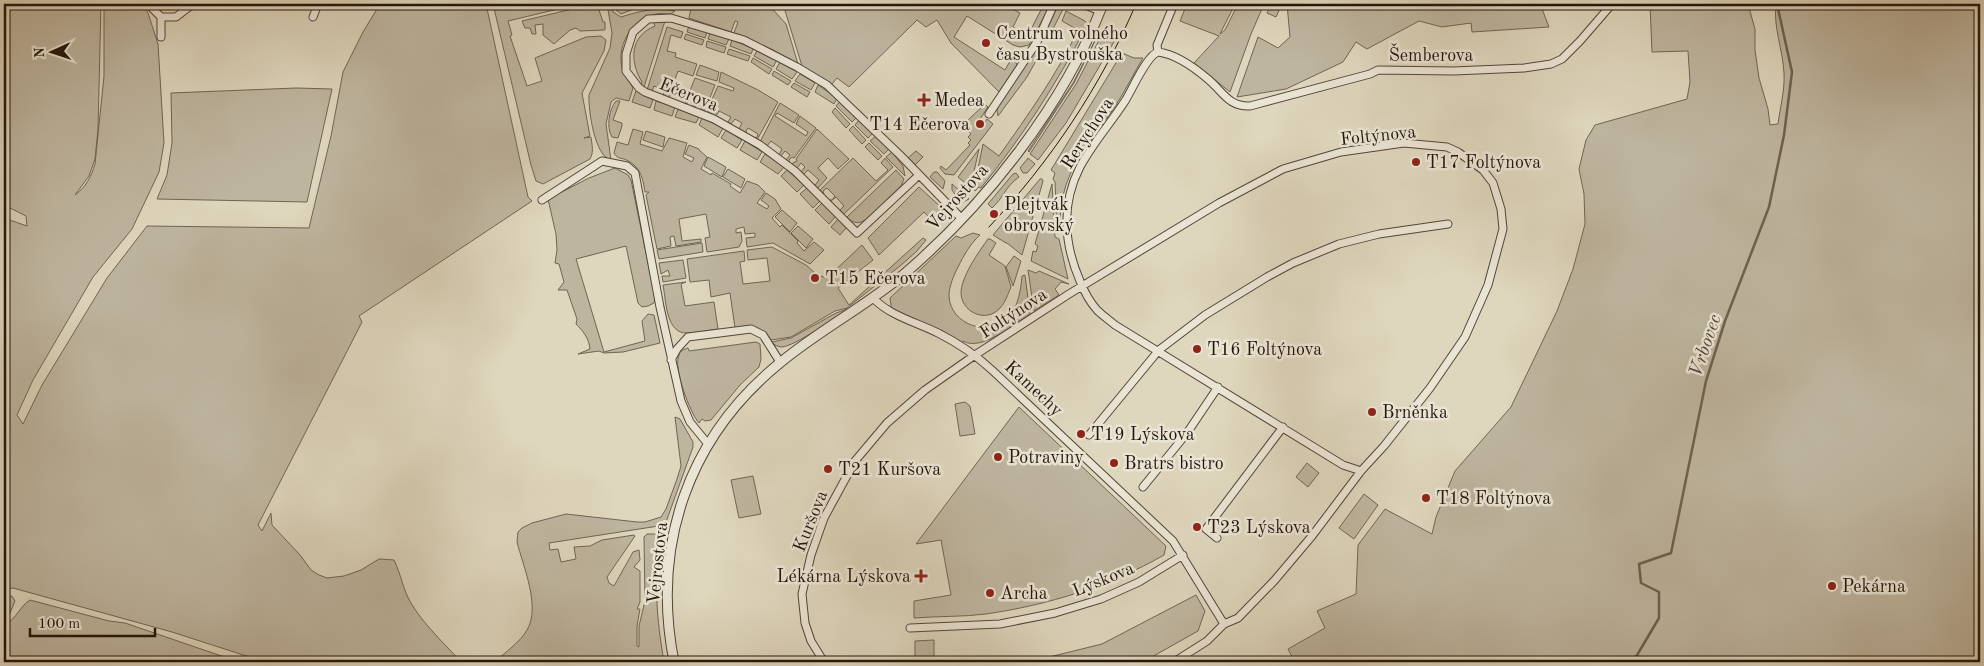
<svg xmlns="http://www.w3.org/2000/svg" width="1984" height="666" font-family="'Old Standard TT',serif">
<rect width="100%" height="100%" fill="#ded6bd"/>
<filter id="stains"><feTurbulence type="fractalNoise" baseFrequency=".004" numOctaves="4"/><feColorMatrix values="0 0 0 0 .2 0 0 0 0 .09 0 0 0 0 .02 0 0 0 .5 -.17"/></filter>
<radialGradient id="worn" r=".72"><stop offset=".6" stop-color="#630" stop-opacity="0"/><stop offset="1" stop-color="#630" stop-opacity=".3"/></radialGradient>
<path fill="#beb59f" stroke="#706555" d="M4,4H101L98,129L95,159L89,176L75,195C86,187 91,177 95,164L104,76V4H142L148,13L158,44L164,143L159,172L132,229L93,277L33,380L17,415L23,424L42,385L107,278L147,226L309,228L331,136L343,72L363,32L380,4H486L528,197L532,201L359,316L362,322L258,525L262,531L271,513L272,525L300,555L311,570L319,575L327,578L344,576L361,570L379,559L394,560C401,574 403,590 411,603C423,624 445,644 461,662H448L445,659L439,662H265L172,632L13,588L4,589V218L27,226L26,216L4,205Z
M493,4H579L508,21L512,35L510,36L527,86L542,81L535,58L586,37L601,36L606,40L604,51L582,93L590,136L584,138L591,137C592,145 594,152 590,159L543,184L536,181L531,165Z
M607,4H611L613,12L621,17C640,11 655,7 675,11L671,14C666,14 661,13 656,14C631,19 615,47 623,71C625,77 630,82 633,88L629,101L616,98L611,102L606,124L611,160C595,157 588,110 589,95L610,48L612,33Z
M615,4H647L621,14L616,10Z
M687,4H768L786,24L798,64L773,50L734,33L738,22L735,21L731,32L689,18L691,8L685,6Z
M783,4H1003L1020,13L1013,27L1028,35L1044,4L1049,7L1029,45L1020,47L1013,45L967,16L954,37L1005,70L1013,56L1017,65L999,92L951,43L937,20L926,27L917,20L849,87L837,78L831,85L802,66Z
M1187,4H1235L1220,34L1225,30L1238,4H1264L1251,34L1230,92L1194,63L1219,36L1180,21Z
M1272,4H1282L1276,17L1267,13Z
M1287,4H1547L1542,9L1549,27L1472,32L1471,23L1442,27L1419,21L1367,49L1356,42L1343,62L1286,89L1237,97L1258,37L1278,48L1290,37Z
M1650,4H1748L1755,29V50L1759,78L1768,109L1770,125L1778,124C1780,108 1785,90 1784,73C1783,50 1773,27 1776,4H1980V662H1295L1288,649L1325,628L1317,611L1356,594L1358,545L1385,509L1432,534L1436,517L1455,471L1511,407L1557,311L1573,269L1585,224L1584,194L1579,169L1586,140L1595,125L1687,99L1690,82L1688,51L1652,52Z
M581,7L582,10L591,8L599,10L603,22H605V30L580,31L576,28L570,30L554,44L543,35V24L535,25L536,34H532L530,28H525L522,21Z
M1057,8L1063,9L1047,41L1045,34Z
M1066,11L1085,21L1087,24L1086,27C1056,85 1022,137 981,188L979,187L975,191L974,188L983,144L999,156C1028,115 1056,76 1078,30L1062,21Z
M658,21H665L644,87L641,84L642,82C629,61 630,36 655,26L654,23Z
M689,26L707,32L705,38L687,32Z
M667,27L683,32L681,38L671,35L667,51L676,53L675,57L697,64L693,76L678,71L673,85L686,90L684,96L672,92L669,98L663,95L665,90L654,86L652,91L647,90Z
M1106,27L1111,28L1115,40L1066,123L1038,160L1030,154L1076,84Z
M1100,31L1074,83L1029,152L1028,151L1073,83Z
M710,33L729,39L726,45L708,39Z
M686,34L704,40L702,45L684,39Z
M732,40L752,48L753,49L751,54L730,46Z
M707,41L726,47L724,53L706,47Z
M729,49L750,56L748,61L727,54Z
M1042,50L1027,77L998,116L997,110L999,104L1034,52Z
M757,51L777,60L773,67L754,56Z
M1122,53L1134,58H1143C1134,73 1126,89 1116,105C1086,150 1058,172 1060,232L1057,233L1055,182L1053,179L1055,173L1051,170Z
M753,58L772,69L769,74L751,62Z
M780,62L797,72L792,79L776,69Z
M700,65L719,72L717,81L696,75Z
M774,71L791,81L788,85L772,75Z
M721,72L758,90L778,102L757,140L754,138L757,137L758,134L748,128L746,131L747,134L739,129L742,123L735,119L731,124L728,122L731,117L719,111L716,116L707,112L709,111L710,107L709,106L718,86L733,91L734,88L719,82Z
M800,74L815,83L811,90L795,81Z
M695,78L715,85L707,105H705L703,108L705,111L701,109L703,103L697,101L695,107L693,106L695,100L689,98L687,104L685,103Z
M794,83L810,92L807,97L791,87Z
M818,85L837,98L834,104L815,92Z
M296,88L332,89L307,202L157,199L167,175L172,143L171,93Z
M636,91L653,100L650,108L632,102Z
M616,101H620L613,120L622,123V126L618,138L612,137C606,128 609,109 616,101Z
M656,101L675,107L672,116L654,110Z
M840,101L857,117L852,122L836,106Z
M780,103L799,115L794,123L777,113L775,116L806,136L808,132L796,124L800,116L816,128L794,158L792,157L789,160L790,163L786,160L790,155L785,151L781,156L779,155L782,149L771,141L767,146L760,142Z
M985,104L988,107L976,125L981,129L987,119L993,124L954,175L945,174L940,168L941,166L946,170L970,145L968,143L971,140L968,137L971,134L968,131L970,129L968,126L970,124L967,121Z
M835,108L850,124L846,128L832,112Z
M678,109L699,117L696,123L675,117Z
M702,118L723,128L718,137L699,125Z
M860,119L873,133L868,138L855,125Z
M853,126L866,140L862,144L849,130Z
M633,129L643,132L640,144L662,151L669,138L687,143L683,157L692,162L694,158L685,154L689,145L699,149V150L707,157L701,169L711,175L712,173L731,184L730,186L740,193L747,181L758,185L765,192L757,203L767,209L769,206L761,200L766,193L775,199L781,209L772,218L780,227L782,225L798,241L797,243L804,251L814,242L824,250L810,264L773,243L747,247L746,238L755,237V233L745,234L744,227L736,229V233L741,232L742,241L739,247L707,252L705,238L710,237L706,214L679,219L682,241L701,239V242L676,246L674,236L670,237L671,246L657,249L646,195L649,192H645C643,178 640,165 624,159C619,158 617,158 614,153L617,142L628,145Z
M817,129L849,159L838,169L828,158L818,168L827,178L818,188L815,185L819,180L808,170L804,174L801,172L805,167L801,163L797,168L791,164L797,161L796,159Z
M726,130L742,140L737,148L721,138Z
M646,131L665,137L663,147L643,140Z
M876,136L889,149L884,154L870,141Z
M745,141L762,152L757,160L740,150Z
M869,143L882,156L878,160L865,147Z
M979,149L971,185L970,187L958,177Z
M916,151L923,157L915,165L908,158Z
M892,152L903,166L905,176L886,157Z
M765,154L784,167L778,174L760,162Z
M708,157L726,167L722,177L704,166Z
M853,158L876,181L888,170L881,163L885,158L893,167L844,214L840,210L844,206L836,197L831,201L829,200H832L835,196L827,188L823,191L824,194L820,190Z
M1028,158L1035,164L1027,173H1023L1020,168Z
M615,168L628,175L631,180L655,297L654,303L648,306L642,307L638,303L626,246L576,259L604,352L645,341L642,321L648,314L654,315L660,343L623,352L604,353L599,351L578,354L590,349C589,338 583,331 576,324L577,319L567,290H558L564,282L559,264L555,263L557,250L556,234L548,199L589,178Z
M728,169L745,179L741,188L723,177Z
M787,170L804,185L797,192L781,176Z
M896,170L904,179L901,186C893,193 869,220 861,222C855,224 851,221 847,217Z
M934,172H937L945,181L943,189L930,177Z
M1016,173L1019,177C1005,187 1004,197 992,208L988,204L1013,174Z
M1040,179H1042L1043,181L1022,255L1007,243H1006L993,235Z
M952,184L969,199L963,202L960,201L952,190Z
M1052,184L1055,237L1059,239L1068,279L1031,261L1033,251L1036,252L1038,246L1035,244Z
M919,187L944,210V216L937,226L924,212L879,255L868,238Z
M807,188L820,201L813,208L800,194Z
M822,203L836,216L829,224L815,210Z
M782,210L797,223L790,232L775,217Z
M838,219L847,227L840,235L831,227Z
M798,226L813,239L806,248L791,233Z
M973,233L980,235C970,244 964,255 958,267C954,275 949,286 949,296C950,325 991,339 1010,316C1018,306 1021,289 1022,276L1025,275L1030,314C1014,324 981,352 963,341L962,343L943,331L894,310L891,306L890,298L956,236L961,238Z
M923,238L926,240L917,251L900,266L847,308L835,311L791,337L771,340L764,332L735,328L730,293L711,297L709,280L690,282L687,259L744,251L745,261L740,262L743,284L770,281L767,258L748,260L747,250L772,247L806,265L815,273L810,278L814,282L822,276L825,278L830,275L862,245L873,260L838,288L849,305Z
M988,239H990L996,243L989,255L1005,266L1011,287C1008,294 1005,303 1000,308C986,324 960,312 961,291C963,274 978,253 988,239Z
M702,243L703,252L659,259L657,250Z
M1014,256L1021,261L1013,286L1006,267Z
M683,260L686,278L663,282L662,276H670L668,270L661,274L659,263Z
M1028,270L1036,273L1039,271L1069,284L1061,282L1055,289L1059,295L1034,311Z
M686,282L681,284L685,306L714,302L718,329C708,330 697,333 687,333C666,334 666,300 663,285Z
M847,309C835,318 795,346 782,347C778,347 774,345 772,342L791,338L836,313Z
M756,342L760,344L761,359L759,367L740,385L711,420L705,421L702,419L699,423C690,413 673,368 679,355C680,351 684,349 688,348L689,351Z
M965,402L970,406L975,434L960,436L955,404Z
M1019,407L1166,546L1164,555C1110,586 1048,605 986,614C963,617 938,616 914,618V601L951,595L941,540L916,544Z
M675,417L680,419L693,442V447L665,525L549,543L550,550L558,549L561,562L576,559L574,547L590,546L602,540L634,535L635,536L607,577L609,583L614,586L633,552L639,550L640,560L634,567L640,571V602L637,609H640L637,626V646L639,647V626L645,601L644,537L647,534H663C652,576 657,620 664,662H494C504,654 521,641 527,630C541,607 523,566 517,542L518,532L522,528L532,523L566,514L637,522H645L661,517L666,509L677,479L681,466Z
M1307,463L1319,473L1308,487L1296,477Z
M753,476L761,514L739,518L731,480Z
M1364,494L1378,505L1354,539L1339,528Z
M1196,595L1205,611L1198,631L1143,662H1029L1102,644Z
M4,596H12L15,601L10,613L4,617Z
M30,600L109,621L125,623L239,662H4V626C17,618 21,605 30,600Z
M934,640V662H915V641Z"/>
<g fill="none" stroke-linecap="round" stroke-linejoin="round">
<path stroke="#6d6151" stroke-width="2.5" d="M1633,662L1659,618V592L1641,583L1639,564L1671,553L1706,381L1725,321L1769,207L1784,135L1792,72L1777,4"/>
<g stroke="#524538" stroke-width="9">
<path id="minor" d="M148,4L161,17
M1083,4L1100,11
M161,17H176L193,4
M161,17V37
M313,17L318,4
M1158,52C1147,55 1132,90 1125,101C1110,124 1092,144 1080,167C1061,204 1064,244 1080,281C1084,291 1089,301 1097,310C1102,315 1109,320 1115,325L1343,465L1361,471
M1158,52C1176,54 1195,68 1209,80C1223,92 1229,107 1250,106L1370,74L1378,70L1454,71L1524,68L1551,64L1562,59L1580,41L1612,4
M1158,52L1157,45L1174,4
M989,114L1037,42L1054,4
M919,175L857,233L795,171L760,145L714,119L645,92L639,88L626,71V54L633,32L648,19L671,18L744,40L797,67L827,85L900,155L962,219
M542,200L602,161L627,166L635,173L660,307L681,401L690,422L708,444
M873,298C890,316 916,322 938,333C958,343 977,356 993,371L1173,541L1224,624
M671,360L677,349L688,337L751,329L763,335L780,362
M1089,435L1159,350L1205,315L1267,277L1293,263L1339,244L1379,234L1448,224
M1143,487L1187,433L1218,387
M1217,538L1206,529L1283,427
M910,628L1000,624L1055,613L1101,599L1139,582L1183,555
M824,662L811,641L805,623L802,594L811,555L824,518L855,461L887,423L925,390L975,355L1069,294L1219,203L1283,169L1341,152L1404,143L1447,147L1458,152L1483,170L1493,183L1501,209L1503,229L1488,285L1465,337L1430,388L1384,446L1361,471L1312,536L1274,581L1238,618L1224,624L1207,641L1174,662"/>
</g>
<g stroke="#524538" stroke-width="11">
<path id="tertiary" d="M674,662C651,545 688,437 781,362C820,330 864,307 903,275C986,204 1063,106 1103,4"/>
</g>
<use href="#minor" stroke="#eae4d4" stroke-width="7"/>
<use href="#tertiary" stroke="#eae4d4" stroke-width="9"/>
<path stroke="#23150b" stroke-width="1" d="M989,227C1050,162 1101,86 1136,4"/>
</g>
<g fill="#8f2418" stroke="#eae4d4" stroke-width="2">
<circle cx="986" cy="43" r="5"/>
<path d="M921.5 92.5h5v5h5v5h-5v5h-5v-5h-5v-5h5z"/>
<circle cx="980" cy="124" r="5"/>
<circle cx="1416" cy="162" r="5"/>
<circle cx="994" cy="214" r="5"/>
<circle cx="815" cy="278" r="5"/>
<circle cx="1197" cy="349" r="5"/>
<circle cx="1372" cy="412" r="5"/>
<circle cx="1081" cy="434" r="5"/>
<circle cx="998" cy="457" r="5"/>
<circle cx="1114" cy="463" r="5"/>
<circle cx="828" cy="469" r="5"/>
<circle cx="1426" cy="498" r="5"/>
<circle cx="1197" cy="527" r="5"/>
<path d="M918.5 568.5h5v5h5v5h-5v5h-5v-5h-5v-5h5z"/>
<circle cx="1832" cy="586" r="5"/>
<circle cx="990" cy="593" r="5"/>
</g>
<g text-anchor="middle" stroke-width="5" stroke-linejoin="round" paint-order="stroke">
<g font-size="18" fill="#23150b" stroke="#eae4d4" text-anchor="start">
<text x="996" y="39">Centrum volného<tspan x="996" dy="21">času Bystrouška</tspan></text>
<text x="934" y="106">Medea</text>
<text x="970" y="130" text-anchor="end">T14 Ečerova</text>
<text x="1426" y="168">T17 Foltýnova</text>
<text x="1004" y="210">Plejtvák<tspan x="1004" dy="21">obrovský</tspan></text>
<text x="825" y="284">T15 Ečerova</text>
<text x="1207" y="355">T16 Foltýnova</text>
<text x="1382" y="418">Brněnka</text>
<text x="1091" y="440">T19 Lýskova</text>
<text x="1008" y="463">Potraviny</text>
<text x="1124" y="469">Bratrs bistro</text>
<text x="838" y="475">T21 Kuršova</text>
<text x="1436" y="504">T18 Foltýnova</text>
<text x="1207" y="533">T23 Lýskova</text>
<text x="911" y="582" text-anchor="end">Lékárna Lýskova</text>
<text x="1842" y="592">Pekárna</text>
<text x="1000" y="599">Archa</text>
</g>
<g font-size="18" fill="#23150b" stroke="#eae4d4">
<text x="1431" y="61">Šemberova</text>
<text transform="translate(689 94) rotate(22)" y="6">Ečerova</text>
<text transform="translate(1087 133) rotate(-57)" y="6">Rerychova</text>
<text transform="translate(1378 135) rotate(-6)" y="6">Foltýnova</text>
<text transform="translate(957 197) rotate(-48)" y="6">Vejrostova</text>
<text transform="translate(1013 313) rotate(-33)" y="6">Foltýnova</text>
<text transform="translate(1034 388) rotate(43)" y="6">Kamechy</text>
<text transform="translate(810 521) rotate(-68)" y="6">Kuršova</text>
<text transform="translate(657 563) rotate(-84)" y="6">Vejrostova</text>
<text transform="translate(1103 579) rotate(-22)" y="6">Lýskova</text>
</g>
<g font-size="19" font-style="italic" fill="#54483a" stroke="#eae4d4">
<text transform="translate(1704 345) rotate(-71)" y="7">Vrbovec</text>
</g>
</g>
<rect width="1984" height="666" fill="none" stroke="#ded6bd" stroke-width="20"/>
<rect x="5" y="5" width="1974" height="656" fill="none" stroke="#23150b" stroke-width="2.5"/>
<rect x="10" y="10" width="1964" height="646" fill="none" stroke="#23150b"/>
<g transform="translate(52 52) rotate(267)" stroke="#eae4d4" stroke-width="4" paint-order="stroke">
<path d="M0-4L9 19L0 12L-9 19Z" fill="#23150b"/>
<text y="-8" font-size="14" font-weight="bold" text-anchor="middle" fill="#23150b">N</text>
</g>
<path d="M30 628v8h125v-8" fill="none" stroke="#23150b" stroke-width="2.5"/>
<text x="38" y="628" font-size="15" fill="#23150b" stroke="#eae4d4" stroke-width="4" paint-order="stroke">100 m</text>
<rect width="100%" height="100%" filter="url(#stains)"/>
<rect width="100%" height="100%" fill="url(#worn)"/>
</svg>
